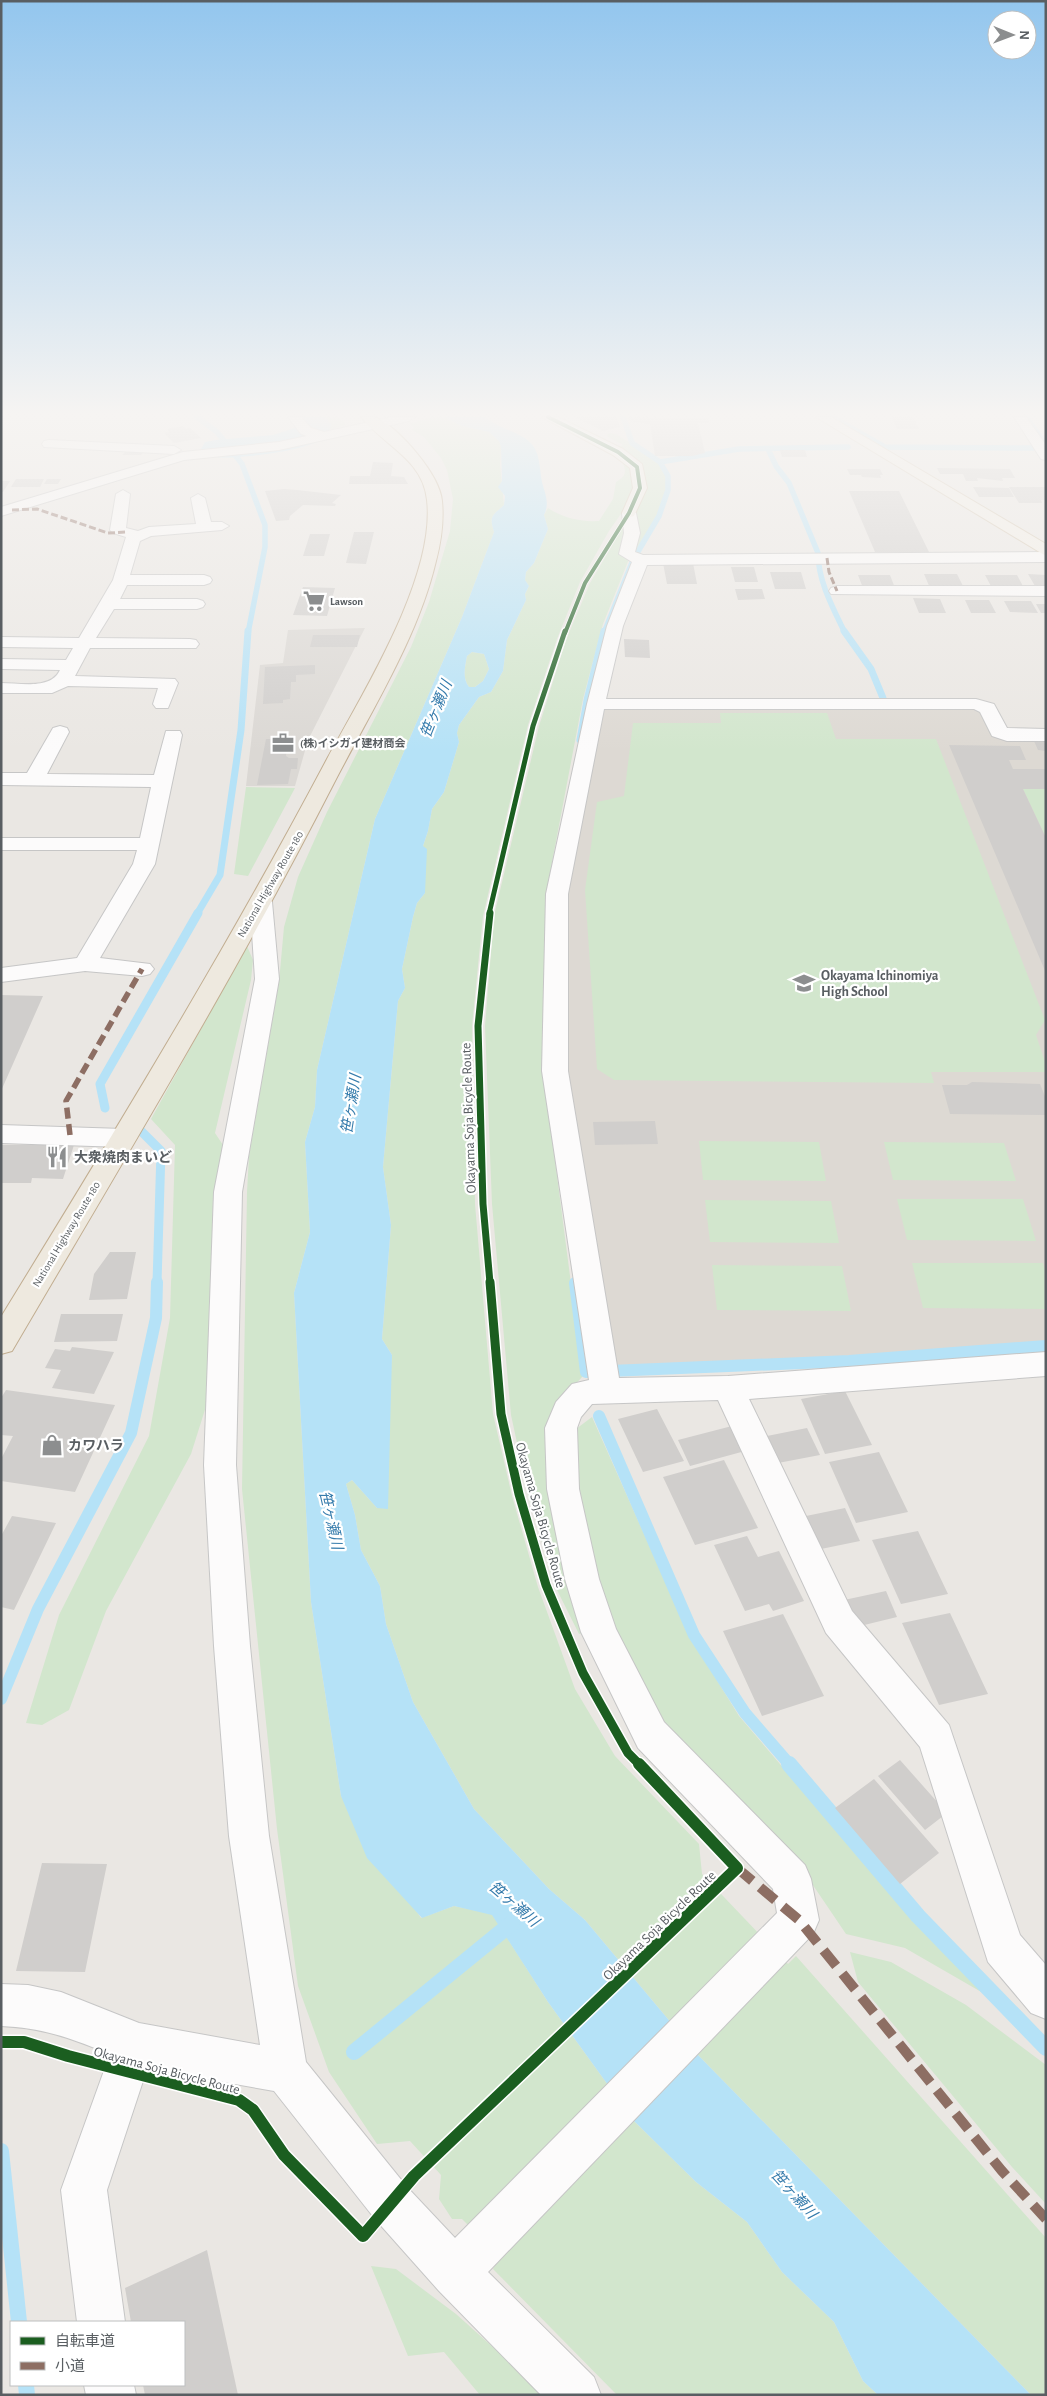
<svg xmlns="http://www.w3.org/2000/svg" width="1047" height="2396" font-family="'Alegreya Sans','Noto Sans JP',sans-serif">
<rect width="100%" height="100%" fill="#eae7e3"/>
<path fill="#dbd8d4" d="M365,628L308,740L295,786H246L260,665L283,663L288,630Z"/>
<path fill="#ddd9d3" d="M599,708H979L993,735L1046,739V1341L846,1356L614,1366L563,1071V894Z"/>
<path fill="#d2e6cd" d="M298,417H337L345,423V425C321,432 317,437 298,417Z
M431,417H444L462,426L489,432L499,441L501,447L500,465L504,505C492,516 489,516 494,532L462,617L375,819L317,1070L315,1107L305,1142L310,1232L294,1293L311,1602L341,1796L421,1918L454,1906L492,1914L548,2002L634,2121L696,2182L747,2222L782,2272L834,2322L863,2381L878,2395H617L493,2269L500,2257L462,2219H452L439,2199L441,2175L410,2141L377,2144L329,2072L298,1986L277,1829L242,1489L247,1192L249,1156L279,982L284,927L298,877L327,812L411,647L429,602L450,531L453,499L447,470L441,458L424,437L411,429L415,428L409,424Z
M610,433L616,434C629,443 647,450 658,462C681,487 650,527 637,549L633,553L634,512L642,489L621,452L620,446L623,445L608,437L607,434Z
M622,461L633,467L635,488L623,511L609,531L580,582L557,639L528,725L483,916L472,1026L475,1204L493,1414L512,1496L538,1587L575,1689L615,1756L699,1844L702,1874L788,1964L796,1956L1046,2238V2395H1031L698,2055L585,1920L549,1889L474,1809L413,1702L386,1624L380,1586L361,1550L355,1515L346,1484L352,1480L377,1508L392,1355L382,1339L391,1225L383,1167L398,1001L405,988L402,969L413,917L417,903L425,893L423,846L428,831L432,809L444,792L459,742L457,733L459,725L479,697L491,692L503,671L507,640L526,600L525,594L529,586L525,580L526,572L534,563L548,529L544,515L548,508C563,518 580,522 599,521L613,499L616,482C626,476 627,472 622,461Z
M626,522L629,559L603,624L583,699L546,894L543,1068L583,1376L558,1403L582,1633L579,1634L554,1584L528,1494L511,1415L492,1204L485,1026L494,916L539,726L566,640L590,583Z
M472,652L484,654L489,669L483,681L475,687H469C462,678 465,667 467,656Z
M720,713H827L836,739H936L1045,1020L1036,1035L1046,1065V1072H931L934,1083L614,1080L597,1069L585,890L597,802L624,796L633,723H721Z
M246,787L295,788L248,876L234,874Z
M1023,789H1046V838Z
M247,946L253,960L251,980L215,1133L223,1145L213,1196L209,1397L191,1454L106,1611L69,1710L42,1725L26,1723L59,1615L149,1436L170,1318L175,1145L151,1119Z
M699,1141L819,1142L826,1181L703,1180Z
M884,1142L1004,1143L1016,1181L893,1180Z
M897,1199H1023L1036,1241L907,1240Z
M705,1200L831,1201L839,1243L710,1242Z
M912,1263H1043L1046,1273V1309L923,1308Z
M712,1265L842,1266L851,1311L717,1310Z
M592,1417L689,1635L739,1716L914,1921L983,1993L905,1948L846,1934L800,1866L665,1727L613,1631L596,1579L577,1491L576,1429Z
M850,1952L891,1962L966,2005L1046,2065V2204L1012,2167L858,1982Z
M371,2266L396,2269L456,2314L546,2395H480L444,2352L408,2356Z"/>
<path fill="#b5e2f7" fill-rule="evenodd" d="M444,417H485C499,430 529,433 536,451C540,460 540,472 542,482C545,494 550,503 544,515L548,529L534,563L526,572L525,580L529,586L525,594L526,600L507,640L503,671L491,692L479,697L459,725L457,733L459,742L444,792L432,809L428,831L423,846L427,849L425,893L417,903L413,917L402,969L405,988L398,1001L383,1167L391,1225L382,1339L392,1355L388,1509L377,1508L352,1480L346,1484L355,1515L361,1550L380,1586L386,1624L413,1702L474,1809L549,1889L585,1920L698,2055L1031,2395H878L863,2381L834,2322L782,2272L747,2222L696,2182L634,2121L548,2002L492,1915L454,1906L422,1918L367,1858L341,1796L311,1602L294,1293L310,1232L305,1142L315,1107L317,1070L375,819L462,617L494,532C489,516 492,516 504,505L505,496L498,487L502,481L501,447L499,441L489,432L462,426ZM472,652L484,654L489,669L483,681L475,687H469C462,678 465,667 467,656Z"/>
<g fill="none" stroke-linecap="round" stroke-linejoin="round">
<path stroke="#b5e2f7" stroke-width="5.5" d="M197,417L217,432L242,464L265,525V547L248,633
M832,417L883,446
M1026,417L1046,445
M880,447L1033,448
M768,449L776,466L789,483L818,553C818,581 833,608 845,633
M660,462L739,449L848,447
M604,633L633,560L659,516L668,490V476L660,462L632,443L623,417"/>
<path stroke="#b5e2f7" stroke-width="7" d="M844,631L871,669L883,698
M580,740L587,700L604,631
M197,914L220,875L241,730L248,631"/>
<path stroke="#b5e2f7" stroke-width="9" d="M105,1108L100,1084L198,913
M141,1131L161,1151L157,1283"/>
<path stroke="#b5e2f7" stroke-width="12" d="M575,1283L586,1372L849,1361L1046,1346
M599,1416L694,1635L745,1713L790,1765
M1,1699L38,1609L131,1433L156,1318L157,1282"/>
<path stroke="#b5e2f7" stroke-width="16" d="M789,1764L918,1916L1046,2048
M354,2052L512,1923
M1,2151L19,2322
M26,2385L27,2395"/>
<path fill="#b5e2f7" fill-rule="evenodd" d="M295,417H326L331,424C330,429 329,434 325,438C304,452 229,461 205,456L201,449L205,442L216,440L273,435L301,426Z"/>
</g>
<path fill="#d0cecc" d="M575,417H616L620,427L603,431Z
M628,417L708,418L709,423H698L705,453L692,456H655L650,424L629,421Z
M892,417H913L919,429H897Z
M183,426L186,429L190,428L201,438L174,443L164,433L170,432L167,429Z
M127,450H145L141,455H122Z
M780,450H805L807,457H782Z
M373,462L393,463L391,476L404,477L408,484H349L350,476H370Z
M937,468L1010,469L1015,478H1002L1003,481L977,478L978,481H966L963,474H940Z
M847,469H880L883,475H880L881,478L862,477L861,475H850Z
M16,479H44L40,487H11Z
M47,479H61L58,484H44Z
M1,481H10L3,492H1Z
M973,487L1009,488L1014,497H979Z
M1009,487H1046V500H1041L1042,503H1019Z
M284,489L297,490L341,495L332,503L336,504L335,506L303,505L290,516L289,520L276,521L265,491Z
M849,491H899L929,552H875Z
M354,532H374L366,564L346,563Z
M310,534H330L324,556H303Z
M663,563H693L697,584H667Z
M731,567H754L758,582H735Z
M770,572H801L806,589H775Z
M924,574H957L964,588H930Z
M1028,574L1046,575V586H1035Z
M858,575H890L895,588H863Z
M985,575H1017L1024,588H992Z
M303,587L335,588L327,616L293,615Z
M735,589H762L765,599L738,600Z
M913,598L940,599L946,613H919Z
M965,600H989L996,613H971Z
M1004,601H1031L1038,613L1010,612Z
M1036,604H1046V613H1041Z
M313,635H360L357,647H310Z
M624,639L649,640L650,658L625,657Z
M315,665V674L296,675V682H291L290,699L283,700V703L263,704L265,667Z
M266,739H288L286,756L289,758H298L297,769H291L288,784L257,785Z
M1034,741H1046V751L1038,750Z
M949,745L1020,746L1026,760H1009L1013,769H1046V789H1023L1046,838V973Z
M1,995L43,996L1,1091Z
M972,1082L1040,1084L1046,1099V1115L950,1114L942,1085H967Z
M655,1121L658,1144L595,1145L593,1122Z
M1,1145H74L63,1179L32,1178L31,1183H1Z
M110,1252H136L127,1299L89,1300L94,1274Z
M61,1314H123L117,1341L54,1342Z
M72,1347L114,1352L94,1394L52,1388L61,1370L45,1368L55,1349L70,1351Z
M6,1390L115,1405L75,1492L1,1481V1459L13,1436L1,1435V1398Z
M845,1391L872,1445L825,1454L801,1399Z
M657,1409L684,1461L643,1472L618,1419Z
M732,1426L745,1451L690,1466L678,1440Z
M807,1428L820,1455L778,1463L767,1436Z
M879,1452L908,1512L856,1523L829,1462Z
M724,1460L758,1528L695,1545L663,1477Z
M845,1508L860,1541L821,1549L806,1516Z
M12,1516L56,1523L14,1610L1,1607V1536Z
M918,1531L948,1594L901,1604L872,1540Z
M747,1536L758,1557L779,1551L804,1601L773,1611L769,1604L745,1611L714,1545Z
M886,1591L897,1617L856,1627L844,1600Z
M950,1613L988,1694L939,1705L902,1623Z
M783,1614L824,1696L762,1716L723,1631Z
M900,1760L947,1813L925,1830L878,1776Z
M874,1779L939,1853L900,1884L835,1808Z
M42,1863L107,1864L85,1972L16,1971Z
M207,2250L238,2395H145L143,2385H184V2322H131L125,2288Z"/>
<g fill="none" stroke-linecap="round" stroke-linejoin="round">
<g stroke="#c6c6c6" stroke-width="2">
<path id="minor" d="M288,417H301L311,428L324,432L392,417H415L409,421L279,450L184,460L1,516V507L183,452L279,442L307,436L301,434Z
M1014,417H1026L1046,445V460L1041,459Z
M49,440L174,446L181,450L174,454L44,447L42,444L44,441Z
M123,490L130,494L126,528L138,531L149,527L196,524L191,498L198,494L205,498L211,522H222L229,526L222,530L151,536L140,541L130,575H204L210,577L212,580L210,583L204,585H127L120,599H197L203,601L205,604L203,607L197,609H114L96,638L190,639L196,640L199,644L196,648H90L75,676L175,679L178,683L168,708H156L153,704L158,688L68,686L52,693H1V683C20,683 51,690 60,670L1,669V659L66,660L73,648L1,647V637L79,638L113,580L126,537L113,533L110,530L116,494Z
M629,509L636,513L640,533L635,552L643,555L1046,552V562L647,565L623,626L606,699H976L994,704L1007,728L1046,729V741H1007L992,736L980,712L974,709H604L568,894V1071L619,1378L728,1376L1046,1352V1376L749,1399L852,1611L949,1725L1020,1935L1046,1965V2019L1031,2013L988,1962L920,1747L826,1633L718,1400L592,1404L581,1417L577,1428L579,1489L599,1579L616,1629L664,1722L805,1865L811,1879L819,1920L813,1934L488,2272L594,2377L601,2395H541L439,2291L375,2219L274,2091L150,2069L143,2081L107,2190L125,2322H77L61,2190L110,2054C70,2038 44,2028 1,2026V1984L28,1985L61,1992L139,2023L260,2045L229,1836L214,1646L204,1465L214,1192L255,979L250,902L253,897L261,895L269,897L272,902L279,979L242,1192L236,1465L250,1646L269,1836L306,2062L407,2187L455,2238L777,1913L773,1889L638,1748L581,1632L565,1579L547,1489L545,1428L556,1402L572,1384L589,1380L542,1071L546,894L587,704L607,626L632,562L619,554L624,533L622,513Z
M837,586H1046V596L831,594L829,591L831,588Z
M60,726L67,728L69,732L47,774L154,775L166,731H180L182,735L155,864L100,958L150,964L154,969L150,974L142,976L85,971L1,982V968L77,958L133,864L137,850H1V838H140L151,787L1,785V773H27L53,728Z
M1,1125L123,1129L132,1132L136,1138L132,1144L123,1147L1,1143Z
M84,2385H134L136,2395H86Z"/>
</g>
<g stroke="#d3c5af" stroke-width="2">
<path id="major" d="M542,417H558L623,449L642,464L647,488L634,516L629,517L622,513L633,488L630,468L613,455Z
M816,417H831L1046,544V556Z"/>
</g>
<g stroke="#c1ad90" stroke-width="2">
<path id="highway" d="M361,417C366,417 372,416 377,418C400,429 440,475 442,501C444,521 441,542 436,561C418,638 370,713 334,783C235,977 122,1163 12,1351L1,1354V1317C114,1133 226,950 327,759C363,693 436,576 427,500C423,459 383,445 361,417Z"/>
</g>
<use href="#minor" fill="#fcfbfb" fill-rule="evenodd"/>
<use href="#major" fill="#f2eee6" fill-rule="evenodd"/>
<use href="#highway" fill="#eee9df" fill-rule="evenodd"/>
<path stroke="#8d6e63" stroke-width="3" stroke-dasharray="7 3" stroke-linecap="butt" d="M12,510L37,509L108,533L127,532
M827,558L829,572L837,591"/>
<path stroke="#8d6e63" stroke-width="5.5" stroke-dasharray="11 5.5" stroke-linecap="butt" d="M70,1135L66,1101L142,969"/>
<path stroke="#8d6e63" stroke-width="10" stroke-dasharray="20 10" stroke-linecap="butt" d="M737,1868L799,1920L1002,2171L1046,2219"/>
<g stroke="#fff" stroke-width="5.5">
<path id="cycleway-far4" d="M548,417L618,452L637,467L640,488L629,513L585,583L565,633"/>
</g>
<g stroke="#fff" stroke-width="8">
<path id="cycleway-far3" d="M489,914L533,726L565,631"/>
</g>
<g stroke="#fff" stroke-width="10">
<path id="cycleway-far2" d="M490,913L478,1026L483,1204L490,1283"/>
</g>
<g stroke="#fff" stroke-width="12">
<path id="cycleway-far1" d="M490,1282L501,1414L519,1494L546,1585L583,1673L628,1753L640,1765"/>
</g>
<g stroke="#fff" stroke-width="15">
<path id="cycleway" d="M1,2042H24L68,2056L239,2100L253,2110L284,2155L363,2236L414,2176L737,1868L639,1764"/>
</g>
<use href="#cycleway-far4" stroke="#1b5e20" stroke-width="4"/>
<use href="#cycleway-far3" stroke="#1b5e20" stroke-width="5"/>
<use href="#cycleway-far2" stroke="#1b5e20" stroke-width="7"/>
<use href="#cycleway-far1" stroke="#1b5e20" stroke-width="9"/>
<use href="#cycleway" stroke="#1b5e20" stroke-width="12"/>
</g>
<linearGradient id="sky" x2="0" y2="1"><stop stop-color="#93c6ee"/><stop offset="0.55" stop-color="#f6f4f2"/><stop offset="1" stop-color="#f6f4f2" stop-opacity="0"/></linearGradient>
<rect width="1047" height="752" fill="url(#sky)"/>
<defs>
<g id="supermarket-bare" transform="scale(1.725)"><path d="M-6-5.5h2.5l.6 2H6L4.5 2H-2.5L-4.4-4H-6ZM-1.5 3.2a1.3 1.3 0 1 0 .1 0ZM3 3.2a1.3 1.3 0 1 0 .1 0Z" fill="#8c8e8f" stroke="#fff" stroke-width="2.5" paint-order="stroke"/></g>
<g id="office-bare" transform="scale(1.725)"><path d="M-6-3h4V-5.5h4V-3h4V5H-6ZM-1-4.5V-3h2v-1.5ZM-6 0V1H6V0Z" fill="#8c8e8f" stroke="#fff" stroke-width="2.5" paint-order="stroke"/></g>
<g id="school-bare" transform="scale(1.725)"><path d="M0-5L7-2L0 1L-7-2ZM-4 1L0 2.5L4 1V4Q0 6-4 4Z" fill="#8c8e8f" stroke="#fff" stroke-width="2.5" paint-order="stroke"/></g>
<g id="restaurant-bare" transform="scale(1.725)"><path d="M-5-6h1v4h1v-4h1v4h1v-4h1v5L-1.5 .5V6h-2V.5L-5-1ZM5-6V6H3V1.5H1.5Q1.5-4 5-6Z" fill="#8c8e8f" stroke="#fff" stroke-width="2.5" paint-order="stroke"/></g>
<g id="shop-bare" transform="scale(1.725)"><path d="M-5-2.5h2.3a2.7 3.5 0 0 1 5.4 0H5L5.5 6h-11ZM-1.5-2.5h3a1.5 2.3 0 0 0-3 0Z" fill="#8c8e8f" stroke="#fff" stroke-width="2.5" paint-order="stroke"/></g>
</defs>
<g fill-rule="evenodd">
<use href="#supermarket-bare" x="314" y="601"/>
<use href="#office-bare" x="283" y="743"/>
<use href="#school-bare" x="804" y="983"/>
<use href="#restaurant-bare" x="57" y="1157"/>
<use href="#shop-bare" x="52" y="1445"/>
</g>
<g text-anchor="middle" stroke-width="4.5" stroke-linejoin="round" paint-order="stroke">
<g font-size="11" font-weight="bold" fill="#595e62" stroke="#fff" text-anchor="start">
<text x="330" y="605">Lawson</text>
<text x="300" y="747">(株)イシガイ建材商会</text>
</g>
<g font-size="11" fill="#595e62" stroke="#fff">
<text transform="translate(270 884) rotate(-60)" y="4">National Highway Route 180</text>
<text transform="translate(66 1234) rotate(-59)" y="4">National Highway Route 180</text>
</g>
<g font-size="14" font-weight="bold" fill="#595e62" stroke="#fff" text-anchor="start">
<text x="821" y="980">Okayama Ichinomiya<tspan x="821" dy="16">High School</tspan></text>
<text x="74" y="1162">大衆焼肉まいど</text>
<text x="68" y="1450">カワハラ</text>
</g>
<g font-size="14" fill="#595e62" stroke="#fff">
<text transform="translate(468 1118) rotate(-92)" y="5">Okayama Soja Bicycle Route</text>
<text transform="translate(541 1515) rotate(74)" y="5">Okayama Soja Bicycle Route</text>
<text transform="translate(659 1925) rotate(-44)" y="5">Okayama Soja Bicycle Route</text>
<text transform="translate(167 2070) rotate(15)" y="5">Okayama Soja Bicycle Route</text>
</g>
<g font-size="15" font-style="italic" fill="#367cac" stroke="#fff">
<text transform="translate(436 709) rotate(-68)" y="5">笹ヶ瀬川</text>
<text transform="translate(351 1104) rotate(-81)" y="5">笹ヶ瀬川</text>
<text transform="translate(331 1520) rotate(77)" y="5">笹ヶ瀬川</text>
<text transform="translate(514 1904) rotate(41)" y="5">笹ヶ瀬川</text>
<text transform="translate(794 2194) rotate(48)" y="5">笹ヶ瀬川</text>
</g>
</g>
<rect width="1047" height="2396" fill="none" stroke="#595e62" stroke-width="5"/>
<rect x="10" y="2321" width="175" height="65" fill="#ffffff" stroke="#bdbfc0"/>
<rect x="20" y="2337" width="25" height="8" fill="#1b5e20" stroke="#bdbfc0"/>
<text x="55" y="2346" font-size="15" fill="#595e62">自転車道</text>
<rect x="20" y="2362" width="25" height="8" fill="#8d6e63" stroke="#bdbfc0"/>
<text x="55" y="2371" font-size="15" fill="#595e62">小道</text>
<g transform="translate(1012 35) rotate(91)"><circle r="24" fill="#ffffff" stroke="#bdbfc0"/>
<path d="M0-4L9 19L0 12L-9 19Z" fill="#8c8e8f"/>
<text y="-8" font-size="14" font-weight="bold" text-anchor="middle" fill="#595e62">N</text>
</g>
</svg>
